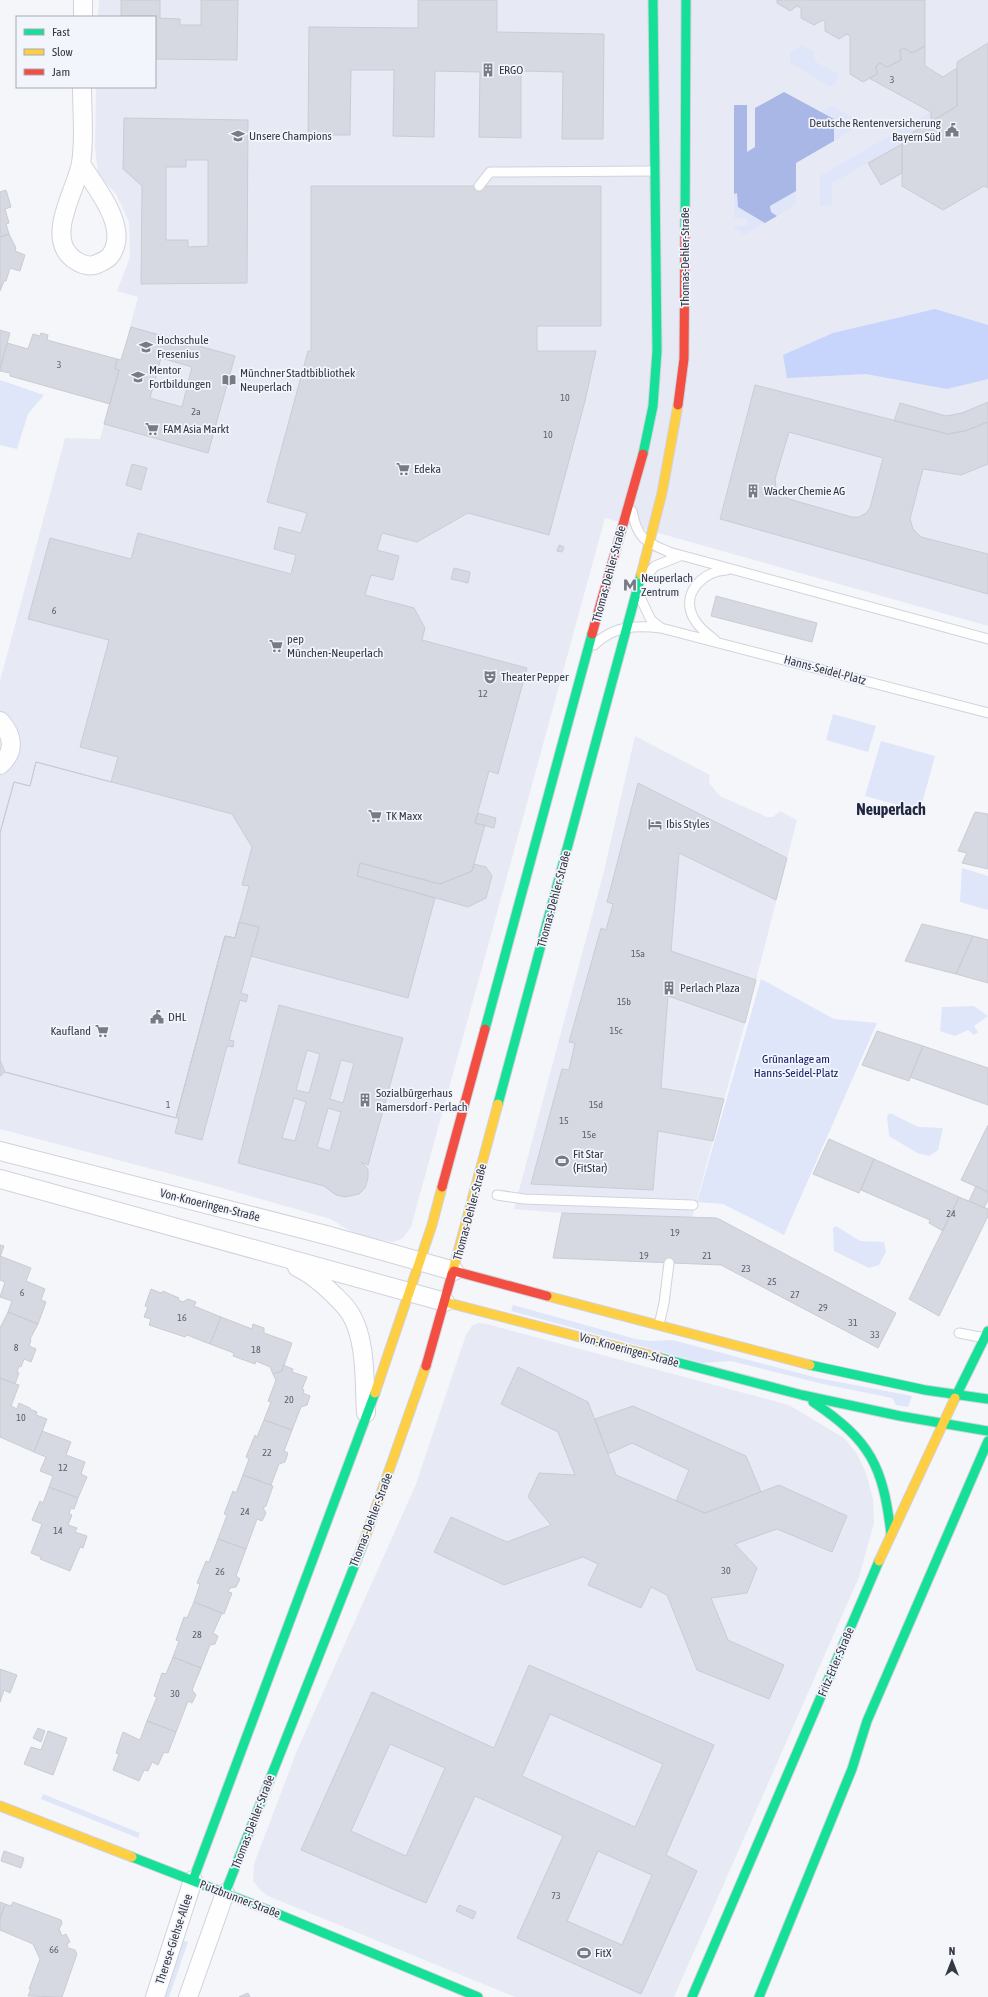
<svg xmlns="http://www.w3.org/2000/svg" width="988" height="1997" font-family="'Asap Condensed',sans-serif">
<rect width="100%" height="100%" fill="#f5f6fa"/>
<path fill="#e7eaf5" d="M99,0H988V626L605,518L411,1227L403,1238L393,1242L359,1236L330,1219L205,1183L0,1129V681L65,438L100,439L138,297L117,291L130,257L129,222L116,194L98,175L95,147L96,87H155V17H98Z
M635,736L710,775L709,783L720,796L767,817H773L780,811L797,820L745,1023L692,1218L562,1213L514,1209L604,871Z
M478,1323L487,1324L789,1405L844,1438L857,1454L866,1473L873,1499L874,1523L859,1577L674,1997H515L268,1896L261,1891L253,1881L254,1864L296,1753L416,1484L466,1335L472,1326Z"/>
<path fill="#dfe6f9" d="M802,45L814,52V61L839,74L836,84L831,87L790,63V53Z
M832,106L851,116V131L834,141V119L821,112Z
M931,112V122L902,139V144L832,183V205L820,206V176Z
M796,191V204L777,216L771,212L770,206Z
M737,192L738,207L765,223L744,235L735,229L734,226H747V218H734V194Z
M0,380L44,395L28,414L17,449L0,445Z
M833,714L876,726L868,752L826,740Z
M881,741L935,756L920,811L865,796Z
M962,868L988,876V910L960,902Z
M761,979L834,1019L877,1023L784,1235L723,1204L697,1202Z
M974,1006L988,1016L974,1026L978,1032L974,1035L968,1030L955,1036L940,1031L942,1007Z
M890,1113L918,1127L943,1128L938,1150L929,1156L917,1153L889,1136L887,1116Z
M836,1226L860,1241L884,1242L886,1252L879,1265L869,1268L834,1251L833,1228Z
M513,1305L636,1339L650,1341L672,1340L818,1378L912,1396L908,1407L896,1405L892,1398L823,1384L731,1361L703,1363L511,1311Z
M43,1794L140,1833L138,1838L41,1799Z
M180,1939L188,1942L169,1997H161Z"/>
<path fill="#c7d4fb" d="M935,309L988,325V379L947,389L866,374L787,378L783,355L833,333Z"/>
<path fill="#a9b7e6" d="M784,92L834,119V141L796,163V191L770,206L771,212L777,216L765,223L738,207L737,193L734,194V105H747V152L755,147V108Z"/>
<path fill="#d6d9e1" stroke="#caccd4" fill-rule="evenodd" d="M121,0H160V18L180,19V25H201V0H238L237,60L155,59V17H121Z
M418,0H497V32L604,34L603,139H562L563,72L521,71V138L479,137L480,72L435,71L434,137L393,136L394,70H351L350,135H308L309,27L418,28Z
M777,0H925V46L912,53L904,48L900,50L901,60L887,67L880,63L876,66L877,74L863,82L850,74V36L847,34L839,39L825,31V22L823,20L814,25L801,18V8L797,6L790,11L777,3Z
M988,43V188L984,186L943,210L902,186V139L957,106V62Z
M925,46V66L943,77L957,68V106L931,122V112L869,78L877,74L876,66L880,63L887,67L901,60L900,50L904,48L912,53Z
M124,118L248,120L247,283L141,284L142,186L123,169ZM186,160H208V246L188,247V240H166V167H186Z
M902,144V173L881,185L868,163Z
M311,186H601V326H537V351H596L585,401L549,535L468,513L417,542L382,533L377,550L399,556L393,580L371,575L365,595L414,608L425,628L422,640L527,668L498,774L489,771L475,823L485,825L472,871L440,884L360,863L357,876L435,898L408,998L251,956L259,927L239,922L235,938L225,936L176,1118L5,1072L0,1076V833L14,782L30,786L36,762L111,782L118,757L80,747L109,640L28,619L50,538L131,559L138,533L291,574L296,555L274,549L279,527L301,533L307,513L267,502L308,351H311Z
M6,190L11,207L5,209L9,223L6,224L9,234L0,237V192Z
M9,234L16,248L15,251L25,255L20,271L10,268L6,281H4L0,291V237Z
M131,327L235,356L208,453L104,424L119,370L115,369L117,359L121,360ZM161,358L192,367L182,407L150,398Z
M0,330L10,333L0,368Z
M41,333L48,335L47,340L117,359L115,369L119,370L110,404L10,376V373L0,371L7,343L28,349L33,334L40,336Z
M755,385L948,434L965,431L988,422V464L961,475L923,469L910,519L913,529L921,537L988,554V594L720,519ZM789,432L883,458L870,508L866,513L859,517H852L789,499L781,494L776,488L775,479Z
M988,402V422L965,431L948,434L894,421L900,403L946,416L962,413Z
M132,464L147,468L141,490L126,485Z
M559,545L564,547L562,552L557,551Z
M454,568L470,572L468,583L451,579Z
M716,596L817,623L812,642L711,616Z
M36,762L232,814L252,847L242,885L249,886L235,938L225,936L176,1118L5,1072L0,1060V833L14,782L30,786Z
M638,783L787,858L776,900L679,853L671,951L756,980L745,1023L668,996L661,1088L724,1099L713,1141L658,1131L653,1190L531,1184L562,1069L569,1070L575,1043L569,1042L601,928L606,930L613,904L607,902Z
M975,812L988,814V869L962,863L967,853L958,851Z
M478,813L496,818L494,828L475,823Z
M360,863L440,884L472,871L474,864L486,867L492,876L486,898L468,907L357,876Z
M239,922L259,927L241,993L248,995L246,1002L240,1000L229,1040L234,1041L233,1047L227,1046L202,1140L175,1133L179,1118H176L225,936L235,938Z
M922,924L973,936L956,974L905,961Z
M973,936L988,940V983L956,974Z
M279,1005L403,1038L368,1165L361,1162L368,1169V1178L365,1188L359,1194L345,1197L336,1195L324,1186L238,1163ZM307,1050L320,1054L309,1093L296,1090ZM341,1060L354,1063L343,1103L330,1099ZM294,1098L306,1102L295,1141L282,1138ZM328,1108L341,1112L330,1151L317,1147Z
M877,1031L923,1046L909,1081L862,1065Z
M923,1046L988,1068V1105L910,1077Z
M988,1125V1192L961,1180Z
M829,1139L874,1159L859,1193L813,1174Z
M874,1159L959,1197L943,1231L929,1223L930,1220L861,1190Z
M976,1186L988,1192V1200L984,1208L969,1201Z
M959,1197L988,1209V1216L939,1316L909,1299Z
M562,1213L717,1218L896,1313L878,1348L721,1265L553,1258Z
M0,1245L4,1246L0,1257Z
M0,1256L31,1268L26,1281L45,1289L41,1300L46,1302L38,1324L8,1312L12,1301L0,1297L5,1282L0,1280Z
M151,1289L161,1293L163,1291L179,1298L178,1300L183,1302L188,1299L196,1302L194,1306L221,1317L210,1344L187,1335L185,1337L149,1325L151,1319L144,1317L148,1307L145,1306Z
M8,1312L38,1324L30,1339L31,1340L29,1346L36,1349L31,1362L24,1359L21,1367L19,1366L17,1372L19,1373L15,1384L0,1378V1328Z
M221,1317L252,1329L253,1324L264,1328V1333L292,1343L282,1371L273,1374L270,1367L256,1361L255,1364L233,1356L234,1353L210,1344Z
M283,1365L293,1369L292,1372L307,1377L302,1389L304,1390L303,1393L310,1396L307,1405L301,1407L292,1430L264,1420L271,1402L268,1401L276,1380L273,1374L282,1371Z
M518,1367L588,1402L616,1475L705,1513L779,1485L847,1516L832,1552L777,1529L735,1544L757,1568L747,1593L711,1598L728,1640L784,1665L769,1699L697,1670L667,1595L651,1587L641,1608L588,1585L598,1564L583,1557L504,1585L434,1552L451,1517L507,1542L551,1525L528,1497L539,1473L575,1475L558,1432L501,1404Z
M0,1378L19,1385L11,1406L17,1409L19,1403L30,1408V1409L37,1412L36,1415L47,1419L34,1452L0,1437Z
M633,1406L746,1456L761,1492L705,1513L676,1501L689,1470L632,1443L608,1454L595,1419Z
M264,1420L292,1430L284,1451L288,1453L285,1462L279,1464L271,1485L243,1475L249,1459L246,1457L255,1435L257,1437Z
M42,1431L71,1442L66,1455L85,1462L81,1474L87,1477L78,1498L49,1487L53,1476L40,1471L46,1457L34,1452Z
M243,1475L273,1486L266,1506L263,1508L266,1513L262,1521L257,1519L246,1549L218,1539L227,1515L224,1514L233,1491L236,1493Z
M49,1487L78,1498L74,1509L71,1508L69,1514L72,1515L68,1525L77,1528L75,1532L87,1536L83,1548L80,1547L70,1571L40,1559L41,1557L31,1553L42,1524L32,1520L40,1501L43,1503Z
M218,1539L246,1549L236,1576L240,1579L236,1587L230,1588L228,1592L232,1593L224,1614L194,1602L200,1584L197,1583L206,1561L209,1562Z
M194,1602L222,1613L213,1633L218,1636L215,1644L210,1645L201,1668L173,1657L179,1641L176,1640L184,1617L187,1618Z
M173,1657L201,1668L192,1690L196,1695L192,1703L188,1701L176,1732L147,1721L157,1697L154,1696L162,1673L166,1674Z
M529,1665L714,1745L666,1855L697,1871L641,1994L517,1938L563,1836L475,1796L426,1903L301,1850L372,1692L494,1748ZM550,1714L663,1764L635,1827L522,1776ZM390,1744L445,1768L406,1856L351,1831ZM598,1851L652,1875L622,1945L567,1921Z
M0,1669L17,1675L10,1693L4,1690L0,1702Z
M147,1721L176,1732L168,1753L164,1752L158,1765L152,1762L148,1771L144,1770L139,1781L113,1770L119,1754L116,1753L123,1732L140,1740Z
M38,1728L45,1731L41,1742L33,1738Z
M48,1731L67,1738L53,1775L24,1764L31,1747L41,1750Z
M4,1851L24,1858L21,1868L1,1861Z
M0,1902L5,1904L0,1919Z
M13,1902L61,1920L62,1923L59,1929L62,1936L66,1934L70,1942L67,1944L68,1948L75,1950L77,1954L62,1997L28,1996L31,1989H29L40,1959L33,1944L0,1930V1919L5,1904L11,1906Z
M459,1905L476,1912L473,1919L456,1911Z
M248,1993L250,1997H239Z"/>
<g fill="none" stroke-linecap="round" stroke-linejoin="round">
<g stroke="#d0d3dc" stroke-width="11">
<path id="lane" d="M479,186L490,172L655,171
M632,511C637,538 645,542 669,552L988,639
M646,576L655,566L680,556
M640,597L651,620L661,628
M715,640C706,633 698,627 693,617C681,593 703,571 727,570
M594,645C613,626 635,625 661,628L988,713
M497,1195L524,1199L693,1205
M659,1325L664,1303L669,1263
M959,1333L985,1338"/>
</g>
<g stroke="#d0d3dc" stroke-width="20">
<path id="street" d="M83,0V17
M81,164C96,188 131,229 110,256C107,260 101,262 97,264C88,268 77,263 70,256C47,233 77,188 81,163C85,139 82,112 82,87
M0,721C14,736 15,752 0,765
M0,1151L326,1235L454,1271
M0,1179L445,1302
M297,1267C311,1274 321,1282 332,1293C338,1299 345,1305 350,1313C367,1340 364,1383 366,1413
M155,1997L193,1880
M188,1997L225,1893"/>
</g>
<g stroke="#d0d3dc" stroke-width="11">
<path id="fast" d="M685,232L686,0
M643,454L653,406L657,351L653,0
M485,1029L592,634
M498,1104L641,575
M661,1358L802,1395L900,1416L988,1431
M810,1365L925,1390L988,1399
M955,1398L988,1331
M813,1402C871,1441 883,1466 891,1534
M132,1857L278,1914L478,1997
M193,1880L375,1393
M225,1893L363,1544
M692,1997L879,1561
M759,1997L852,1769L867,1721L988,1441"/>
</g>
<g stroke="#d0d3dc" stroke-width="11">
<path id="slow" d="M641,575L662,493L678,405
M452,1274L498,1104
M547,1296L810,1365
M445,1302L661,1358
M375,1393L432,1225L442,1187
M363,1544L426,1366
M879,1561L955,1398
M0,1806L132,1857"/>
</g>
<g stroke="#d0d3dc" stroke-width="11">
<path id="jam" d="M678,405L684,359L685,232
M592,634L643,454
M442,1187L485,1029
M454,1271L547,1296
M426,1366L452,1274"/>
</g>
<use href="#lane" stroke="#fefefe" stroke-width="9"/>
<use href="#street" stroke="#fefefe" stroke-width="18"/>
<use href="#fast" stroke="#16e098" stroke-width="9"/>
<use href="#slow" stroke="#ffcf43" stroke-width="9"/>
<use href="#jam" stroke="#f24e42" stroke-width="9"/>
</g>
<defs>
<g id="building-bare" transform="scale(1.08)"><path d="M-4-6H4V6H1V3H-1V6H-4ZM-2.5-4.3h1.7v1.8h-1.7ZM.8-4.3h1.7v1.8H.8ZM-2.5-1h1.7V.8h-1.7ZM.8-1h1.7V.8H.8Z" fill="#787a84" stroke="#f3f5fc" stroke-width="2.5" paint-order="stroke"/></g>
<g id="civic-bare" transform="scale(1.08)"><path d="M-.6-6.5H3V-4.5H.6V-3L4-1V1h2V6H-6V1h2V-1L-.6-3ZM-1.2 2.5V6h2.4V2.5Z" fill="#787a84" stroke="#f3f5fc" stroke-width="2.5" paint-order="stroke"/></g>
<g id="school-bare" transform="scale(1.08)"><path d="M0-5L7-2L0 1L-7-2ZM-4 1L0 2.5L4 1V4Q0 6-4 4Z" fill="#787a84" stroke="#f3f5fc" stroke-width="2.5" paint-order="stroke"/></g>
<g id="library-bare" transform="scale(1.08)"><path d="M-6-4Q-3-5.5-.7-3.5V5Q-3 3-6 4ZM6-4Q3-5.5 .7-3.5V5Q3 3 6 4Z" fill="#787a84" stroke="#f3f5fc" stroke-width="2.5" paint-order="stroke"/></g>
<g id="supermarket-bare" transform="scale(1.08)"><path d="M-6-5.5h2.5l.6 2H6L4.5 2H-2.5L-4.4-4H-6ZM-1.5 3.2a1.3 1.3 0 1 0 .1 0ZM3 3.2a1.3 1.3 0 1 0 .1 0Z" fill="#787a84" stroke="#f3f5fc" stroke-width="2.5" paint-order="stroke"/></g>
<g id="metro-bare" transform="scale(1.08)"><path d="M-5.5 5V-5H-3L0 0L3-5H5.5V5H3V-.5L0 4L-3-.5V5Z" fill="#787a84" stroke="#f3f5fc" stroke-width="2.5" paint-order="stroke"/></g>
<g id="theatre-bare" transform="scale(1.08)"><path d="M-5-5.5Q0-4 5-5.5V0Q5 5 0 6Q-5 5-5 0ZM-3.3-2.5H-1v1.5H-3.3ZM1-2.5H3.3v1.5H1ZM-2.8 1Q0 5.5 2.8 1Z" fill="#787a84" stroke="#f3f5fc" stroke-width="2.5" paint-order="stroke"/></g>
<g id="hotel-bare" transform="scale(1.08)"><path d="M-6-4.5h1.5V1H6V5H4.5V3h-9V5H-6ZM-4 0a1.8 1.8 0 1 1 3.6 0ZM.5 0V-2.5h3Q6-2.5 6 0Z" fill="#787a84" stroke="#f3f5fc" stroke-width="2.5" paint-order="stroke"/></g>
<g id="stadium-bare" transform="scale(1.08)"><path d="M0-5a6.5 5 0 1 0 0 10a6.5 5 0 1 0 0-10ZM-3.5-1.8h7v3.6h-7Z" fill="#787a84" stroke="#f3f5fc" stroke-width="2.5" paint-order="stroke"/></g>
</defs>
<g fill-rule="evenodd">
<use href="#building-bare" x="488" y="70"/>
<use href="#civic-bare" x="952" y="130"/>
<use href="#school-bare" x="238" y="136"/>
<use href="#school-bare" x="146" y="347"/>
<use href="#school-bare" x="138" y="377"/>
<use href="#library-bare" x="229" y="380"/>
<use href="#supermarket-bare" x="152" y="429"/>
<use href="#supermarket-bare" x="403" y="469"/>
<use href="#building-bare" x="753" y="491"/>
<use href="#metro-bare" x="630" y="585"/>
<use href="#supermarket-bare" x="276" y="646"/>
<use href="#theatre-bare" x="490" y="677"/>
<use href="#supermarket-bare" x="375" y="816"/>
<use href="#hotel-bare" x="655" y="824"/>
<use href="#building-bare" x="669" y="988"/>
<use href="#civic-bare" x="157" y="1017"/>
<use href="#supermarket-bare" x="102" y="1031"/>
<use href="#building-bare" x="365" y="1100"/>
<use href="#stadium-bare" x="562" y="1161"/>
<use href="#stadium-bare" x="584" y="1953"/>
</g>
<g text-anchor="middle" stroke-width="3.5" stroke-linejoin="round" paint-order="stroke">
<g font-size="10" fill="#5c606c">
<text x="892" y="83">3</text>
<text x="59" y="368">3</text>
<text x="565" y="401">10</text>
<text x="196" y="415">2a</text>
<text x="548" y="438">10</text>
<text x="54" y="614">6</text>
<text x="483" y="697">12</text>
<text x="638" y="957">15a</text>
<text x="624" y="1005">15b</text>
<text x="616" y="1034">15c</text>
<text x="168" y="1108">1</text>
<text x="596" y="1108">15d</text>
<text x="564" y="1124">15</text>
<text x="589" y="1138">15e</text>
<text x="951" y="1217">24</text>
<text x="675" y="1236">19</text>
<text x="644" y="1259">19</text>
<text x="707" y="1259">21</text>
<text x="746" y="1272">23</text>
<text x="772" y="1285">25</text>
<text x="22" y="1296">6</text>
<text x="795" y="1298">27</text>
<text x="823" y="1311">29</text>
<text x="182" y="1321">16</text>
<text x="853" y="1326">31</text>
<text x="875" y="1338">33</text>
<text x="16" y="1351">8</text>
<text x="256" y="1353">18</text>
<text x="289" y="1403">20</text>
<text x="21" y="1421">10</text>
<text x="267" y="1456">22</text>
<text x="63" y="1471">12</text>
<text x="245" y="1515">24</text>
<text x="58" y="1534">14</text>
<text x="726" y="1574">30</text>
<text x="220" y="1575">26</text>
<text x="197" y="1638">28</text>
<text x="175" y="1697">30</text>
<text x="556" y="1899">73</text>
<text x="54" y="1953">66</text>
</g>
<g font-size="12" fill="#343845" stroke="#f3f5fc" text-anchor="start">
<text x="499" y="74">ERGO</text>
<text x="941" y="127" text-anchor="end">Deutsche Rentenversicherung<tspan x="941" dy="14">Bayern Süd</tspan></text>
<text x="249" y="140">Unsere Champions</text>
<text x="157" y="344">Hochschule<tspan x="157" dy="14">Fresenius</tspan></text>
<text x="149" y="374">Mentor<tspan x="149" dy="14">Fortbildungen</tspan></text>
<text x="240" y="377">Münchner Stadtbibliothek<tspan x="240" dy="14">Neuperlach</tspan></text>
<text x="163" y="433">FAM Asia Markt</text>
<text x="414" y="473">Edeka</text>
<text x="764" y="495">Wacker Chemie AG</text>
<text x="641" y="582">Neuperlach<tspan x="641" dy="14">Zentrum</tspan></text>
<text x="287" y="643">pep<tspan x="287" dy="14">München-Neuperlach</tspan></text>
<text x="501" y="681">Theater Pepper</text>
<text x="386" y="820">TK Maxx</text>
<text x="666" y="828">Ibis Styles</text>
<text x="680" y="992">Perlach Plaza</text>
<text x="168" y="1021">DHL</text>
<text x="91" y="1035" text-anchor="end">Kaufland</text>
<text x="376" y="1097">Sozialbürgerhaus<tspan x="376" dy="14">Ramersdorf - Perlach</tspan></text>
<text x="573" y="1158">Fit Star<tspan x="573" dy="14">(FitStar)</tspan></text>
<text x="595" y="1957">FitX</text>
</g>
<g font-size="12" fill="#343845" stroke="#f3f5fc">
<text transform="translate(685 257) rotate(-90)" y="4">Thomas-Dehler-Straße</text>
<text transform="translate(609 574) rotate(-75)" y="4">Thomas-Dehler-Straße</text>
<text transform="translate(825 670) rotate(15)" y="4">Hanns-Seidel-Platz</text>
<text transform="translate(554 899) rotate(-75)" y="4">Thomas-Dehler-Straße</text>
<text transform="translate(210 1205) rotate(14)" y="4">Von-Knoeringen-Straße</text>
<text transform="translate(470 1212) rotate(-75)" y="4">Thomas-Dehler-Straße</text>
<text transform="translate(629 1350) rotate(15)" y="4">Von-Knoeringen-Straße</text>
<text transform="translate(371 1520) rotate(-69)" y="4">Thomas-Dehler-Straße</text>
<text transform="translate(836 1662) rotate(-67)" y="4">Fritz-Erler-Straße</text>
<text transform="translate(253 1822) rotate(-69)" y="4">Thomas-Dehler-Straße</text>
<text transform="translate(240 1899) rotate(21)" y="4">Putzbrunner Straße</text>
<text transform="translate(174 1939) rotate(-72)" y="4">Therese-Giehse-Allee</text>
</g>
<g font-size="12" fill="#18216d" stroke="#f3f5fc">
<text x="796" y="1063">Grünanlage am<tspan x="796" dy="14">Hanns-Seidel-Platz</tspan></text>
</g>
<g font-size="16" font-weight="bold" fill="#212840" stroke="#f3f5fc">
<text x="891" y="815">Neuperlach</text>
</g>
</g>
<rect x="16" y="16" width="140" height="72" fill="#f3f5fc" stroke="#a7a9b3"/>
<rect x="24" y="29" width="20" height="6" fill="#16e098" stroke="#a7a9b3"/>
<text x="52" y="36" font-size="12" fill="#343845">Fast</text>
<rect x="24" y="49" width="20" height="6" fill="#ffcf43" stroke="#a7a9b3"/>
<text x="52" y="56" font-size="12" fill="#343845">Slow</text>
<rect x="24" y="69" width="20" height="6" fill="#f24e42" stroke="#a7a9b3"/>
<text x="52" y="76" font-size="12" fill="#343845">Jam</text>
<g transform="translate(952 1961)" stroke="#f3f5fc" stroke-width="3" paint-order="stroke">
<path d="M0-3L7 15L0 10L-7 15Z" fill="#343845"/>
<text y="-6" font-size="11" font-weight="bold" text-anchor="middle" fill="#343845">N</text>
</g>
</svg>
